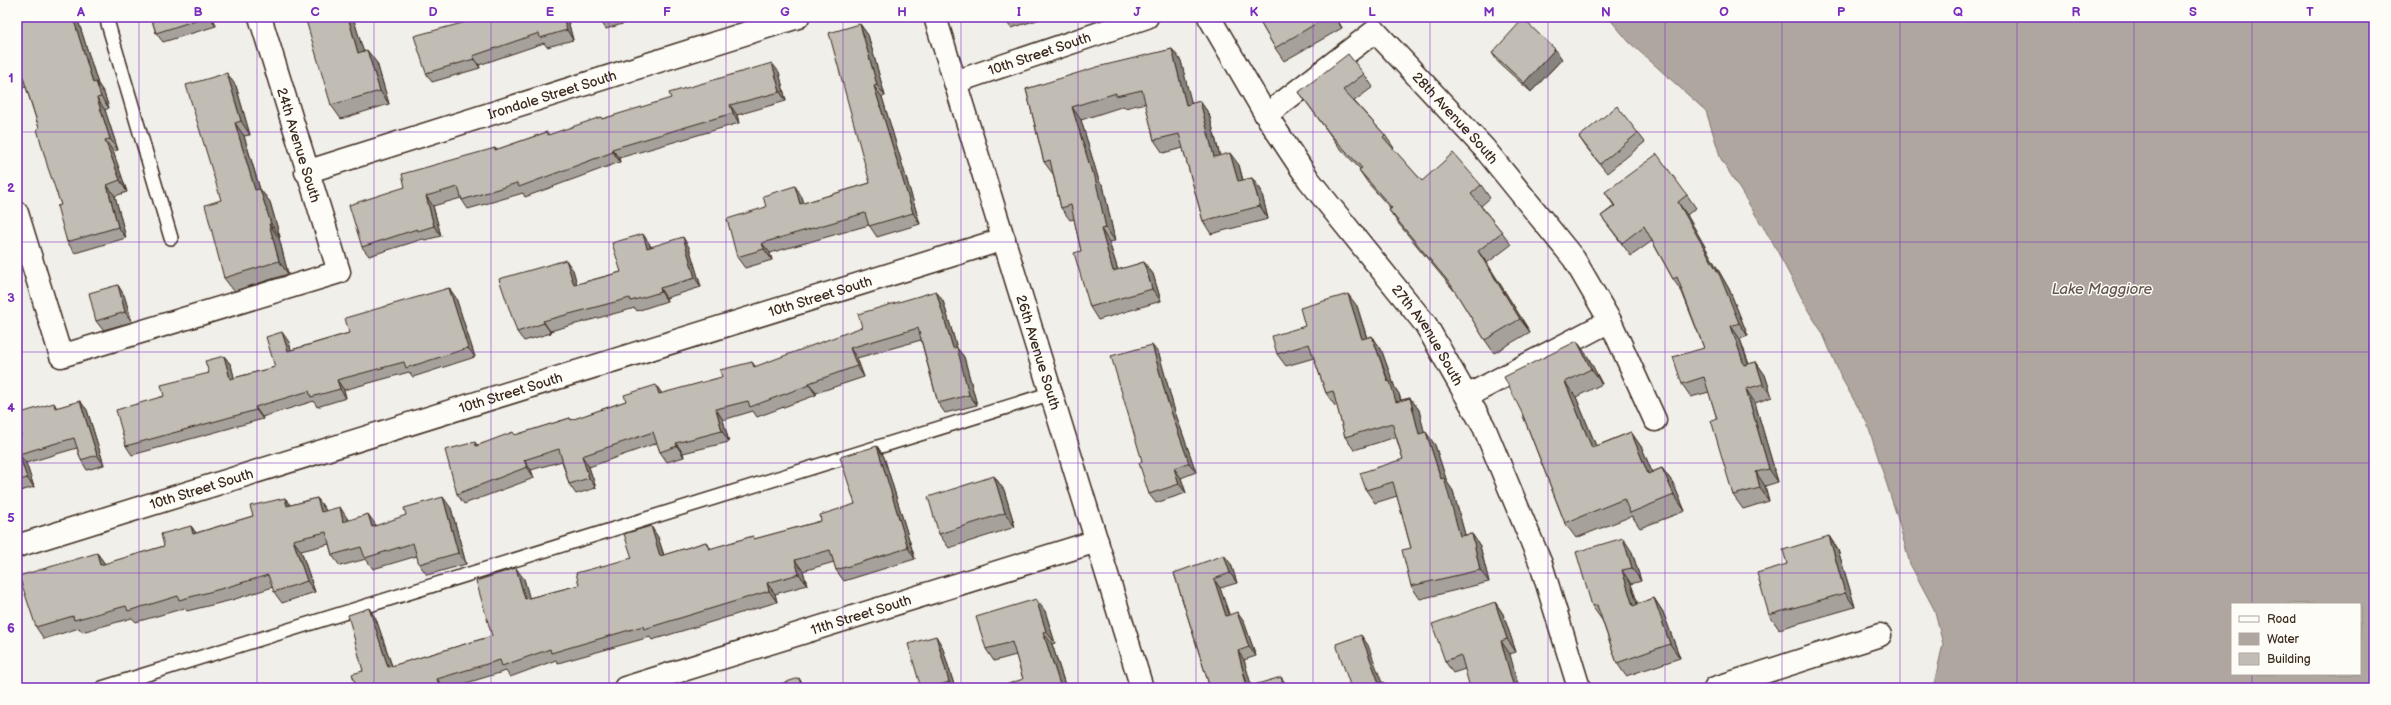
<svg xmlns="http://www.w3.org/2000/svg" width="2391" height="705" font-family="'Balsamiq Sans',sans-serif">
<rect width="100%" height="100%" fill="#f1efea"/>
<filter id="ink" filterUnits="userSpaceOnUse"><feTurbulence type="fractalNoise" baseFrequency=".025" numOctaves="2"/><feDisplacementMap in="SourceGraphic" scale="8" xChannelSelector="R" yChannelSelector="G"/><feConvolveMatrix kernelMatrix="1 2 1 2 8 2 1 2 1" color-interpolation-filters="sRGB"/></filter>
<g filter="url(#ink)">
<path fill="#aea69f" stroke="#80746b" fill-rule="evenodd" d="M1608,17H2374V688H1933L1943,644L1934,609L1910,564L1897,516L1867,423L1842,379L1822,332L1809,312L1773,243L1721,159L1706,111L1629,42ZM2232,604H2360V674H2232Z"/>
<g fill="none" stroke-linecap="round" stroke-linejoin="round">
<g stroke="#3b2a1e" stroke-width="16">
<path id="service" d="M106,17L171,238
M102,688L1052,393"/>
</g>
<g stroke="#3b2a1e" stroke-width="25">
<g id="minor">
<path id="s1" d="M1209,17L1266,115L1309,180L1426,325L1484,427L1541,564L1579,688"/>
<path id="s2" d="M955,82L1147,17"/>
<path id="s3" d="M1266,115L1375,31L1484,148L1574,259L1610,321L1655,420"/>
<path id="s4" d="M306,172L798,17"/>
<path d="M17,213L61,356L339,272L260,17"/>
<path d="M1467,396L1610,321"/>
<path id="s5" d="M17,546L1004,239"/>
<path id="s6" d="M625,688L1097,541"/>
<path d="M1715,688L1880,635"/>
</g>
</g>
<g stroke="#3b2a1e" stroke-width="25">
<g id="tertiary">
<path id="s7" d="M935,17L1142,688"/>
</g>
</g>
<use href="#service" stroke="#fdfcf7" stroke-width="13"/>
<use href="#minor" stroke="#fdfcf7" stroke-width="22"/>
<use href="#tertiary" stroke="#fdfcf7" stroke-width="22"/>
</g>
<path fill="#a6a29b" stroke="#3b2a1e" d="M17,17H77L98,84L104,93L109,108L105,110L118,150L113,151L127,192L115,196L126,238L75,253L67,242L61,205L39,128L26,87L23,88L17,80Z
M151,17H213L216,26L163,42L156,33Z
M353,17L363,51L377,63L389,104L341,119L331,105Z
M567,17L573,40L547,47L544,43L479,65L480,68L432,82L426,73Z
M598,17H645L606,29Z
M1003,17H1047L1011,28Z
M1257,17H1336L1342,28L1284,61L1275,48Z
M860,24L868,35L885,96L882,97L920,224L877,237L869,225L770,253L772,260L745,268L737,257L802,197L804,203L870,183Z
M1172,49L1181,61L1191,104L1200,101L1209,114L1220,156L1239,165L1243,180L1252,178L1261,190L1268,219L1211,234L1203,221L1183,148L1163,153L1154,140L1146,103L1125,108L1124,106L1081,120L1099,181L1103,185L1115,241L1109,242L1118,270L1144,262L1153,274L1161,301L1098,320L1090,307L1081,251L1074,219L1070,220L1061,208L1053,174L1044,162L1026,89Z
M1492,53L1562,59L1531,92L1498,62Z
M779,72L786,101L737,115L739,123L619,158L620,162L525,197L523,193L468,209L462,200L461,198L433,206L441,236L425,240L423,239L369,256L362,247L405,187L495,148L496,150L547,132L549,135L602,119Z
M1364,74L1373,87L1354,101L1385,135L1394,148L1393,149L1422,181L1481,185L1490,198L1481,206L1502,232L1511,245L1487,263L1530,332L1494,353L1485,340L1456,293L1398,223L1389,210L1391,209L1368,183L1359,170L1360,169L1339,147L1299,92Z
M236,86L250,135L244,136L260,189L270,202L280,237L279,238L288,274L234,291L224,278L221,200Z
M1638,133L1645,142L1607,173L1586,147L1579,137Z
M1605,192L1687,195L1696,208L1687,215L1729,289L1748,336L1740,339L1749,364L1756,362L1765,375L1772,397L1755,403L1778,482L1765,486L1769,501L1743,509L1733,495L1717,419L1709,392L1691,397L1682,384L1704,348L1682,292L1673,279L1652,241L1631,256L1601,216L1614,206Z
M649,243L651,247H689L701,287L666,298L667,301L637,311L635,308L550,331L551,333L524,341L517,332L573,270L577,284L621,272Z
M449,288L456,298L475,357L413,377L409,372L344,390L346,398L317,407L314,401L262,417L263,419L132,455L126,446L164,396L209,373L224,356L231,365L234,378L275,367L289,342L291,350L349,333Z
M124,295L132,322L103,330L96,321Z
M943,301L957,348L964,357L977,405L945,413L938,403L921,340L857,358L864,377L816,393V395L757,417L753,411L723,420L729,442L683,453L684,457L667,462L660,452L657,443L589,467L596,488L576,494L569,484L562,461L531,470L534,478L464,504L457,494L475,442L477,445L516,435L570,418L572,420L626,401L662,394L722,377L752,362L756,367Z
M1357,306L1367,338L1372,336L1381,349L1395,388L1399,394L1401,400L1410,398L1419,410L1424,433L1435,445L1447,482L1453,491L1465,535L1472,534L1480,546L1489,582L1420,599L1411,586V548L1397,496L1375,503L1366,490L1403,459L1396,437L1354,450L1345,437L1337,405L1335,406L1326,393L1314,358L1286,366L1277,354Z
M1159,354L1175,412L1196,472L1181,478L1186,493L1156,503L1149,494L1142,461Z
M1588,357L1602,384L1576,397L1596,446L1631,432L1642,448L1652,472L1662,468L1673,483L1685,511L1640,528L1632,516L1576,538L1565,523L1522,413Z
M80,401L87,410L104,465L87,470L81,460L77,448L26,463L34,487L17,492V436L21,435L54,403L57,408Z
M877,446L884,457L915,559L844,581L836,570L834,562L803,571L807,585L775,594L777,602L652,640L650,637L558,663L556,660L510,677L506,671L450,688H335L355,683L363,671L369,608L376,619L392,666L492,636L524,579L529,598L579,585L632,558L658,537L664,555L706,542L711,549L753,536L755,539L821,521L855,504Z
M994,476L1004,490L1015,527L949,548L939,534Z
M285,498L291,505L317,498L325,509V511L347,518L348,520L376,526L451,508L466,564L427,575L419,564L417,556L373,569L366,559L340,566L332,555L329,544L301,551L315,592L282,603L274,592L273,587L232,600L187,611L185,608L136,622L132,618L82,632L79,628L44,639L36,627L97,553L105,564L164,546L191,526L196,533L253,516Z
M1829,536L1838,550L1855,607L1779,629L1769,615L1787,564Z
M1632,552L1641,581L1631,584L1638,604L1654,598L1663,612L1680,658L1626,676L1617,663L1602,620L1592,606Z
M1231,564L1237,583L1220,588L1229,615L1244,622L1256,656L1244,660L1251,686L1288,687V688H1210L1174,573Z
M1495,602L1503,614L1516,652L1453,673L1445,661Z
M1045,611L1055,643L1052,644L1066,688H1009L1023,679L1016,655L994,661L986,649Z
M942,646L955,688H921Z"/>
<path fill="#87847e" stroke="#3b2a1e" d="M73,17H77L98,84L104,93L109,108L101,97L93,83Z
M210,17H213L216,26Z
M348,17H353L368,66L358,53Z
M563,17H567L573,40L567,30Z
M1334,17H1336L1342,28Z
M860,24L868,35L885,96L877,85Z
M1172,49L1181,61L1195,117L1186,105Z
M1555,49L1562,59L1531,92L1524,83Z
M367,50L377,63L389,104L380,91Z
M473,56L479,65L480,68L474,59Z
M772,63L779,72L786,101L780,92Z
M227,73L236,86L250,135L241,121Z
M874,86L882,97L920,224L913,213Z
M97,98L105,110L118,150L110,139Z
M1200,101L1209,114L1223,169L1214,157Z
M730,105L737,115L739,123L733,113Z
M1072,107L1081,120L1099,181L1103,185L1115,241L1106,228L1092,173Z
M235,123L244,136L264,203L255,190Z
M105,140L113,151L127,192L120,180Z
M612,149L619,158L620,162L613,152Z
M1230,153L1239,165L1246,194L1238,181Z
M1252,178L1261,190L1268,219L1260,206Z
M107,185L115,196L126,238L118,227Z
M795,186L802,197L807,215L800,204Z
M260,189L270,202L280,237L271,224Z
M426,196L433,206L441,236L434,226Z
M1678,202L1687,215L1729,289L1748,336L1739,323Z
M269,224L279,238L288,274L279,261Z
M1101,229L1109,242L1122,283L1113,271Z
M643,234L649,243L654,257L647,248Z
M683,237L689,247L701,287L695,278Z
M762,243L770,253L772,260L764,249Z
M1478,251L1487,263L1530,332L1520,319Z
M566,260L573,270L580,295L574,285Z
M1144,262L1153,274L1161,301L1152,289Z
M118,285L124,295L132,322L125,312Z
M449,288L456,298L475,357L468,348Z
M660,288L666,298L667,301L661,292Z
M936,291L943,301L957,348L964,357L977,405L969,395L953,348Z
M1348,294L1357,306L1371,352L1362,339Z
M543,321L550,331L551,333L544,323Z
M1731,326L1740,339L1753,379L1744,365Z
M282,332L289,342L294,361L288,351Z
M1372,336L1381,349L1395,388L1399,394L1404,414L1396,402Z
M1577,341L1588,357L1602,384L1591,369Z
M1152,345L1159,354L1175,412L1196,472L1189,463L1168,403Z
M850,348L857,358L864,377L857,366Z
M224,356L231,365L237,388L230,379Z
M1756,362L1765,375L1772,397L1763,384Z
M337,380L344,390L346,398L340,389Z
M1565,382L1576,397L1603,463L1592,448Z
M809,383L816,393V395L809,385Z
M656,385L663,395L659,394Z
M1746,389L1755,403L1778,482L1769,469Z
M1410,398L1419,410L1428,447L1419,434Z
M80,401L87,410L104,465L97,455Z
M255,407L262,417L263,419L256,410Z
M716,409L723,420L729,442L722,431Z
M1426,432L1435,445L1447,482L1453,491L1469,549L1460,536L1441,479Z
M1631,432L1642,448L1659,489L1648,474Z
M676,443L683,453L684,457L677,446Z
M877,446L884,457L915,559L908,548Z
M19,454L26,463L34,487L27,478Z
M582,456L589,467L596,488L589,478Z
M524,460L531,470L534,478L527,467Z
M1174,468L1181,478L1186,493L1179,484Z
M1662,468L1673,483L1685,511L1674,495Z
M1756,472L1765,486L1769,501L1760,488Z
M994,476L1004,490L1015,527L1005,513Z
M443,497L451,508L466,564L458,553Z
M285,498L293,509L287,506Z
M317,498L325,509L329,523L321,512Z
M340,507L347,518L351,533L343,522Z
M368,514L376,525L372,527Z
M191,526L199,537L193,534Z
M651,526L658,537L667,567L660,556Z
M1472,534L1480,546L1489,582L1480,570Z
M1829,536L1838,550L1855,607L1845,593Z
M1623,538L1632,552L1641,581L1632,568Z
M293,540L301,551L315,592L307,581Z
M706,542L714,553L709,549Z
M97,553L105,564L100,565Z
M1224,555L1231,564L1237,583L1230,573Z
M795,560L803,571L807,585L799,574Z
M516,568L524,579L533,610L525,599Z
M1622,570L1631,584L1642,620L1633,606Z
M1214,579L1220,588L1233,625L1226,616Z
M767,583L775,594L777,602L769,591Z
M1654,598L1663,612L1680,658L1670,644Z
M1036,599L1045,611L1055,643L1046,631Z
M1495,602L1503,614L1516,652L1507,639Z
M369,608L376,619L396,678L388,667Z
M1237,612L1244,622L1256,656L1249,647Z
M1043,632L1052,644L1066,688H1061Z
M1361,635L1368,645L1384,688L1379,683Z
M936,636L942,646L955,688H953L949,682Z
M1501,641L1510,654L1519,688H1514Z
M1238,651L1244,660L1252,688H1248Z
M1281,677L1288,687V688H1284Z
M799,678L805,688H802Z
M437,679L444,688H440Z
M1384,682L1389,688H1386Z"/>
<path fill="#c1bcb4" stroke="#3b2a1e" d="M17,17H73L93,83L96,82L101,97L97,98L110,139L105,140L120,180L107,185L118,227L67,242L57,206L61,205L48,168L37,129L39,128L22,74L17,75Z
M151,17H206L156,33Z
M305,17H348L358,53L367,50L380,91L331,105Z
M478,17H563L567,30L540,38L539,33L473,56L474,59L426,73L414,36L462,23Z
M1257,17H1327L1275,48Z
M1523,19L1555,49L1524,83L1492,53Z
M860,24L877,85L874,86L913,213L869,226L865,213L762,243L764,249L737,257L727,219L766,207L763,196L795,186L800,204L870,183L829,33Z
M1172,49L1186,105L1200,101L1214,157L1230,153L1238,181L1252,178L1260,206L1203,221L1179,134L1154,140L1142,90L1116,96V93L1072,107L1092,173H1094L1106,228L1101,229L1113,271L1144,262L1152,289L1090,307L1074,253L1081,251L1071,205L1061,208L1050,160L1044,162L1026,89L1097,67Z
M1348,54L1364,74L1343,90L1385,135L1383,137L1422,181L1453,153L1481,185L1471,194L1502,232L1478,251L1520,319L1485,340L1451,285L1389,210L1392,208L1359,170L1362,168L1330,134L1299,92Z
M772,63L780,92L730,105L733,113L612,149L613,152L519,187L517,183L462,200L458,187L426,196L434,226L418,231L417,229L362,247L349,205L405,187L402,174L495,148V150L547,132L548,135L601,117L602,119L671,98L669,93Z
M227,73L241,121L235,123L255,190L260,189L271,224H269L279,261L224,278L205,205L221,200L186,85Z
M1617,106L1638,133L1600,164L1579,137Z
M1657,154L1687,195L1678,202L1720,276L1739,323L1731,326L1744,365L1756,362L1763,384L1746,389L1769,469L1756,472L1760,488L1733,495L1711,420L1717,419L1704,377L1682,384L1673,357L1704,348L1677,277L1673,279L1644,226L1622,243L1601,216L1615,206L1605,192Z
M643,234L647,248L683,237L695,278L660,288L661,292L631,301L630,298L543,321L544,323L517,332L499,279L566,260L574,285L621,272L612,243Z
M118,285L125,312L96,321L89,293Z
M449,288L468,348L406,368L404,362L337,380L340,389L311,397L309,391L255,407L256,410L126,446L116,410L164,396L161,385L209,373L205,361L224,356L230,379L275,367L266,337L282,332L288,351L349,333L345,318Z
M936,291L953,348L957,347L969,395L938,403L918,328L850,348L857,366L809,383V385L750,407L748,401L716,409L722,431L676,443L677,446L660,452L653,432L582,456L589,478L569,484L559,449L524,460L527,467L457,494L445,450L475,442L476,446L513,432L515,435L570,418L571,420L626,401L624,395L656,385L659,394L722,377L720,370L752,362L754,367L862,327L858,314Z
M1348,294L1362,339L1372,336L1388,382L1390,381L1396,402L1410,398L1419,434L1426,432L1441,479L1444,478L1460,536L1472,534L1480,570L1411,586L1402,550L1411,548L1393,482L1366,490L1360,473L1403,459L1392,423L1345,437L1333,391L1326,393L1309,344L1277,354L1272,336L1305,326L1300,308Z
M1577,341L1591,369L1565,382L1592,448L1631,432L1648,474L1662,468L1674,495L1630,513L1624,499L1565,523L1522,413L1504,377Z
M1152,345L1168,403L1189,463L1174,468L1179,484L1149,494L1139,463L1142,461L1111,356Z
M80,401L97,455L81,460L74,438L19,454L27,478L17,481V436L21,435L17,421V414L54,403L55,408Z
M877,446L908,548L836,570L830,550L795,560L799,574L767,583L769,591L644,629L643,626L551,653L550,649L502,666L500,660L437,679L440,688H412V687L410,688H335L355,683L352,674L363,671L348,615L369,608L388,667L492,636L476,581L516,568L525,599L579,585L576,573L632,558L624,534L651,526L660,556L706,542L709,549L753,536L754,539L821,521L820,515L855,504L840,457Z
M994,476L1005,513L939,534L928,497Z
M443,497L458,553L419,564L413,543L365,558L361,547L332,555L326,532L293,540L307,581L274,592L268,575L224,588L179,600L178,596L128,611L126,606L74,620L73,616L36,627L19,576L97,553L100,565L164,546L161,534L191,526L193,534L253,516L250,506L285,498L287,506L317,498L321,512L340,507L343,522L368,514L372,527L406,515L404,508Z
M1829,536L1845,593L1769,615L1757,573L1787,564L1783,550Z
M1623,538L1632,568L1622,570L1633,606L1654,598L1670,644L1617,663L1597,605L1592,606L1576,552Z
M1224,555L1230,573L1214,579L1226,616L1237,612L1249,647L1238,651L1247,687L1281,677L1284,688H1210L1174,573Z
M1036,599L1046,631L1043,632L1061,688H1009L1008,684L1023,679L1012,642L986,649L976,617Z
M1495,602L1507,639L1501,641L1514,688H1470L1461,655L1445,661L1432,624Z
M1361,635L1379,683L1384,682L1386,688H1351L1336,644Z
M936,636L949,682L930,688H921L908,644Z
M799,678L802,688H768Z"/>
</g>
<path fill="none" stroke="#7b2cbf" stroke-width="1" stroke-opacity="0.55" d="M139,17V688M257,17V688M374,17V688M491,17V688M609,17V688M726,17V688M843,17V688M961,17V688M1078,17V688M1196,17V688M1313,17V688M1430,17V688M1548,17V688M1665,17V688M1782,17V688M1900,17V688M2017,17V688M2134,17V688M2252,17V604M17,132H2374M17,242H2374M17,352H2374M17,463H2374M17,573H2374M2252,674V688"/>
<g text-anchor="middle" stroke-width="3" stroke-linejoin="round" paint-order="stroke">
<g font-size="14" fill="#3b2a1e" stroke="#fdfcf7">
<text dy="5" stroke="none"><textPath href="#s2" startOffset="89">10th Street South</textPath></text>
<text dy="5" stroke="none"><textPath href="#s4" startOffset="258">Irondale Street South</textPath></text>
<text dy="5" stroke="none"><textPath href="#s3" startOffset="256">28th Avenue South</textPath></text>
<text transform="translate(299 145) rotate(73)" y="5">24th Avenue South</text>
<text dy="5" stroke="none"><textPath href="#s5" startOffset="841">10th Street South</textPath></text>
<text dy="5" stroke="none"><textPath href="#s1" startOffset="387">27th Avenue South</textPath></text>
<text dy="5" stroke="none"><textPath href="#s7" startOffset="351">26th Avenue South</textPath></text>
<text dy="5" stroke="none"><textPath href="#s5" startOffset="517">10th Street South</textPath></text>
<text dy="5" stroke="none"><textPath href="#s5" startOffset="193">10th Street South</textPath></text>
<text dy="5" stroke="none"><textPath href="#s6" startOffset="247">11th Street South</textPath></text>
</g>
<g font-size="15" font-style="italic" fill="#63554b" stroke="#fdfcf7">
<text x="2102" y="294">Lake Maggiore</text>
</g>
</g>
<rect width="2391" height="705" fill="none" stroke="#fdfcf7" stroke-width="44"/>
<rect x="2231" y="603" width="130" height="72" fill="#fdfcf7" stroke="#afa8a0"/>
<rect x="2239" y="616" width="20" height="6" fill="#fdfcf7" stroke="#afa8a0"/>
<text x="2267" y="623" font-size="12" fill="#3b2a1e">Road</text>
<rect x="2239" y="633" width="20" height="12" fill="#aea69f" stroke="#afa8a0"/>
<text x="2267" y="643" font-size="12" fill="#3b2a1e">Water</text>
<rect x="2239" y="653" width="20" height="12" fill="#c1bcb4" stroke="#afa8a0"/>
<text x="2267" y="663" font-size="12" fill="#3b2a1e">Building</text>
<rect x="22" y="22" width="2347" height="661" fill="none" stroke="#7b2cbf" stroke-width="1.5"/>
<g font-size="13" text-anchor="middle" font-weight="bold" fill="#7b2cbf">
<text x="81" y="16">A</text>
<text x="198" y="16">B</text>
<text x="315" y="16">C</text>
<text x="433" y="16">D</text>
<text x="550" y="16">E</text>
<text x="667" y="16">F</text>
<text x="785" y="16">G</text>
<text x="902" y="16">H</text>
<text x="1019" y="16">I</text>
<text x="1137" y="16">J</text>
<text x="1254" y="16">K</text>
<text x="1372" y="16">L</text>
<text x="1489" y="16">M</text>
<text x="1606" y="16">N</text>
<text x="1724" y="16">O</text>
<text x="1841" y="16">P</text>
<text x="1958" y="16">Q</text>
<text x="2076" y="16">R</text>
<text x="2193" y="16">S</text>
<text x="2310" y="16">T</text>
<text x="11" y="82">1</text>
<text x="11" y="192">2</text>
<text x="11" y="302">3</text>
<text x="11" y="412">4</text>
<text x="11" y="522">5</text>
<text x="11" y="632">6</text>
</g>
</svg>
